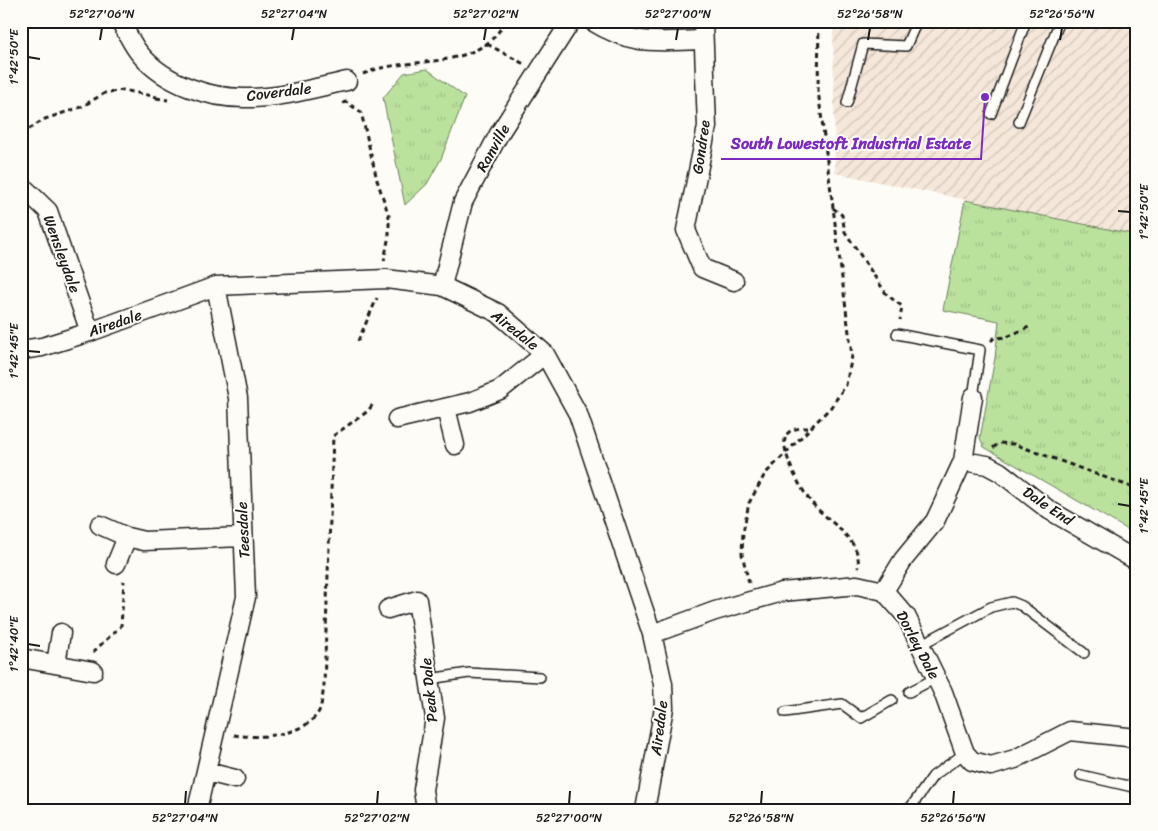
<svg xmlns="http://www.w3.org/2000/svg" width="1158" height="831" font-family="Sriracha,sans-serif">
<defs>
<pattern id="industrial-furrows" width="10" height="10" patternUnits="userSpaceOnUse" patternTransform="scale(1.25)"><rect width="10" height="10" fill="#f5e7d9"/><path d="M-1 1l2-2M0 10L10 0M9 11l2-2" fill="none" stroke="#d1c6ba"/></pattern>
<pattern id="park-tufts" width="24" height="20" patternUnits="userSpaceOnUse" patternTransform="scale(1.25)"><rect width="24" height="20" fill="#bbe29d"/><path d="M3 7l-1-3M5 7V3M7 7l1-3M15 17l-1-3M17 17v-4M19 17l1-3" fill="none" stroke="#a0c187"/></pattern>
</defs>
<rect width="100%" height="100%" fill="#fdfcf7"/>
<filter id="ink" filterUnits="userSpaceOnUse"><feTurbulence type="fractalNoise" baseFrequency=".02" numOctaves="2"/><feDisplacementMap in="SourceGraphic" scale="10" xChannelSelector="R" yChannelSelector="G"/><feConvolveMatrix kernelMatrix="1 2 1 2 8 2 1 2 1" color-interpolation-filters="sRGB"/></filter>
<g filter="url(#ink)">
<path fill="url(#industrial-furrows)" d="M833,21H1137V235L835,173Z"/>
<path fill="url(#park-tufts)" stroke="#6c7f5c" d="M427,69L465,97L441,159L427,184L405,205L383,98L404,73Z
M965,200L1137,235V535L984,447L980,438L995,358L999,321L943,310Z"/>
<g fill="none" stroke-linecap="round" stroke-linejoin="round">
<g stroke="#1c1c1c" stroke-width="12">
<path id="service" d="M847,103L863,44L906,46L917,21
M991,114L1026,21
M1019,122L1060,21
M897,334L980,350L973,397
M920,645L991,607L1012,602L1022,606L1084,653
M429,679L469,673L540,677
M909,692L936,678
M785,712L842,704L861,718L892,700
M1081,775L1137,788
M906,810L911,807L933,776L965,753"/>
</g>
<g stroke="#1c1c1c" stroke-width="21">
<path id="minor" d="M120,21C127,32 132,45 140,54C165,84 210,99 248,98C281,98 315,88 347,81
M592,21C634,47 656,41 703,40
M703,21L707,127L686,230L702,268L734,281
M21,185L48,211L90,332
M442,286L463,202L499,134L571,21
M21,350L42,347L90,332L216,286L386,279L442,286L498,313L545,354L578,414L652,634L663,684L664,708L645,810
M446,408L455,445
M397,419L470,402L500,390L545,354
M963,461L987,465L1000,472L1049,510L1137,561
M100,525L127,537L144,541L242,537
M116,564L127,537
M884,591L903,560L935,521L963,461L973,397
M388,609L417,600L435,718L423,790L426,810
M652,634L715,611L782,592L857,585L884,591L906,616L943,692L965,753L972,761L991,766L1015,759L1070,731L1137,738
M21,658L93,671
M56,664L61,633
M207,772L235,779
M197,810L246,597L238,398L216,286"/>
</g>
<path stroke="#1c1c1c" stroke-width="3" stroke-dasharray="5 4" stroke-linecap="butt" d="M487,44L524,64
M363,74C402,57 450,69 486,44C494,39 501,28 507,21
M156,98L168,100
M343,103L346,102L361,112L377,180L389,216V235L384,261
M21,134L45,119L81,107L105,93L123,90L157,97
M833,208L842,215L845,232L887,295L902,306L900,320
M358,341L377,298
M991,341L994,338L1007,337L1029,327
M808,428C801,428 792,428 787,434C777,447 802,492 812,503C824,517 841,527 852,543C858,552 859,559 858,568
M993,448L999,443L1014,444L1137,489
M749,583L742,554L743,532L749,503L765,474L831,407L846,385L852,356L818,90L819,21
M93,652L121,626L124,581
M234,735C258,739 309,736 320,709C322,702 323,693 324,685L333,436L368,411L373,404"/>
<use href="#service" stroke="#fdfcf7" stroke-width="9"/>
<use href="#minor" stroke="#fdfcf7" stroke-width="18"/>
</g>
</g>
<path fill="none" stroke="#1c1c1c" stroke-width="2" d="M100,40L102,28M292,40L294,28M484,40L486,28M676,40L678,28M868,40L870,28M1060,40L1062,28M28,57L40,59M1118,211L1130,212M28,351L40,352M1118,504L1130,506M28,644L40,646M185,804L186,791M377,804L378,791M569,804L570,791M761,804L762,791M953,804L954,791"/>
<g text-anchor="middle" stroke-width="4" stroke-linejoin="round" paint-order="stroke">
<g font-size="15" fill="#1c1c1c" stroke="#fdfcf7">
<text transform="translate(279 92) rotate(-7)" y="5">Coverdale</text>
<text transform="translate(701 147) rotate(-82)" y="5">Gondree</text>
<text transform="translate(493 148) rotate(-61)" y="5">Ranville</text>
<text transform="translate(62 254) rotate(70)" y="5">Wensleydale</text>
<text transform="translate(115 323) rotate(-19)" y="5">Airedale</text>
<text transform="translate(515 330) rotate(38)" y="5">Airedale</text>
<text transform="translate(1048 506) rotate(34)" y="5">Dale End</text>
<text transform="translate(243 530) rotate(-93)" y="5">Teesdale</text>
<text transform="translate(918 645) rotate(62)" y="5">Dorley Dale</text>
<text transform="translate(429 690) rotate(-96)" y="5">Peak Dale</text>
<text transform="translate(659 728) rotate(-83)" y="5">Airedale</text>
</g>
</g>
<path fill="none" stroke="#7b2cbf" stroke-width="2" d="M985 97L981 159H721"/>
<circle fill="#7b2cbf" stroke="#fdfcf7" stroke-width="2" cx="985" cy="97" r="5"/>
<g font-size="16" text-anchor="middle" font-weight="bold" fill="#7b2cbf" stroke="#fdfcf7" stroke-width="4" stroke-linejoin="round" paint-order="stroke">
<text x="851" y="149">South Lowestoft Industrial Estate</text>
</g>
<rect width="1158" height="831" fill="none" stroke="#fdfcf7" stroke-width="55"/>
<rect x="28" y="28" width="1102" height="776" fill="none" stroke="#1c1c1c" stroke-width="2"/>
<g font-size="12" text-anchor="middle" fill="#1c1c1c">
<text x="102" y="18">52°27'06"N</text>
<text x="294" y="18">52°27'04"N</text>
<text x="486" y="18">52°27'02"N</text>
<text x="678" y="18">52°27'00"N</text>
<text x="870" y="18">52°26'58"N</text>
<text x="1062" y="18">52°26'56"N</text>
<text transform="translate(14 57) rotate(-90)" y="4">1°42'50"E</text>
<text transform="translate(1144 212) rotate(-90)" y="4">1°42'50"E</text>
<text transform="translate(14 351) rotate(-90)" y="4">1°42'45"E</text>
<text transform="translate(1144 506) rotate(-90)" y="4">1°42'45"E</text>
<text transform="translate(14 644) rotate(-90)" y="4">1°42'40"E</text>
<text x="185" y="822">52°27'04"N</text>
<text x="377" y="822">52°27'02"N</text>
<text x="569" y="822">52°27'00"N</text>
<text x="761" y="822">52°26'58"N</text>
<text x="953" y="822">52°26'56"N</text>
</g>
</svg>
